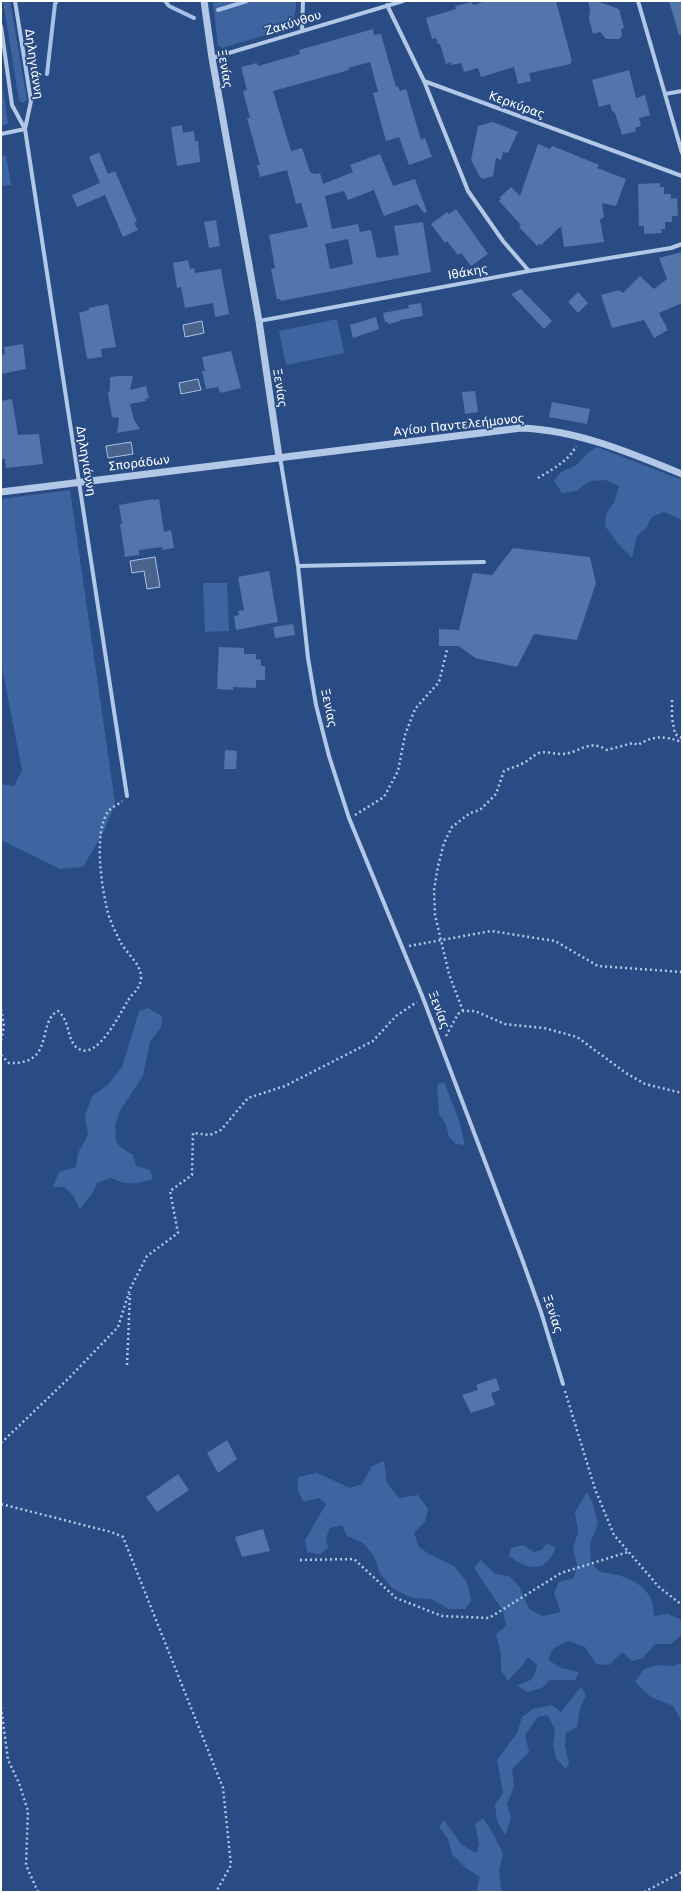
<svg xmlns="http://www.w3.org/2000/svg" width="683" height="1893" font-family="'DejaVu Sans',sans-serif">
<rect width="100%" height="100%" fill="#294c84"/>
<path fill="#3e65a0" d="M3,1H10L27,100L23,103L19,101Z
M213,1H296C296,12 295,21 286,29L222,48L218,46Z
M1,74L8,124L1,126Z
M6,155L11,185L1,186V156Z
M337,319L344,353L286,365L279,331Z
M597,447L682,480V520L664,512L652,517L646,528L637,536L632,558L618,544L605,526L606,514L614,502L619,486L606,480L590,481L576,491L562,493L554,481C565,465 566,473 577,464C585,458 586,452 597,447Z
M70,490L115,803L105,829L83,867L60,869L1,840V784L14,786L22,770L1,662V499Z
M203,583H227L229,631L205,632Z
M148,1008L162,1016L161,1027L150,1042L143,1076L121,1109L115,1124L116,1142L123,1149L133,1155L136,1166L150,1170L153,1179C135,1184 129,1186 111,1178L97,1183L92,1194L80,1209L72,1194L64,1187H53L59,1172L76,1167L78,1153L88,1135L85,1115L93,1095L108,1085L122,1067L139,1011Z
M444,1082L459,1120L465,1145L456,1144L449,1137L446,1124L439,1114L437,1084Z
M384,1461L387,1483L399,1498L418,1495L428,1509L425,1522L414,1533L419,1547L429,1554L454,1566L467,1582L471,1601L465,1609H449L431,1599L412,1598L392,1588L380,1574L374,1556L363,1543L347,1536L342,1525L330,1528L326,1538L328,1548L320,1554L307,1552L305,1540L326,1504L319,1498L304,1502L298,1492V1477L317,1473L350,1488L362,1484L372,1466Z
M587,1492L592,1501L598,1523L590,1544L591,1563L600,1572C619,1574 638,1579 649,1595C653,1600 653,1610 654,1616L668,1614L682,1620V1635L671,1644H655L643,1658L632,1661L622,1652L609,1665L596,1664L585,1647L568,1641L553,1649L548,1660L561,1668L579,1672L575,1680H550L542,1688L527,1692L517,1685C530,1682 535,1679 537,1665L528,1657L521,1667L508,1681L501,1670V1653L496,1634L506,1626L503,1611L474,1568L481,1560L495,1574L509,1576L519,1586L529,1609L543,1616L561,1612L554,1593L559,1582L574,1578L577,1565L573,1549L578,1532L575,1512Z
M547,1543L556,1548C553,1552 551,1559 547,1562C535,1573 520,1564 509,1556L511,1548L523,1545L534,1552L542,1550Z
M682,1662V1722L673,1706L651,1697L635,1682L644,1669L657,1665L674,1666Z
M581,1687L586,1695L580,1708L577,1727L566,1733L565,1746L569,1763L566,1769L556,1758L553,1745L555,1729L547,1715L538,1717L525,1735L529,1752L512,1769L514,1787L507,1804L511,1819L505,1835L497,1821L495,1805L503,1793L497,1760L517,1733L522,1717L533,1709L551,1705L561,1712Z
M483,1818L493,1833L503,1854L499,1870L501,1892H476L480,1877L465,1867L452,1854L448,1839L439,1827L444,1820L462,1845L476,1853L479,1844L475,1824Z"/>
<path fill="#4a638b" stroke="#a8c2e7" d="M202,321L204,333L185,337L183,325Z
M198,379L201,390L181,394L179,383Z
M131,442L133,454L108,458L106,446Z
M155,557L160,587L147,589L144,571L132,573L130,561Z"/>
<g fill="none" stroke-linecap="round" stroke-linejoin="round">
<path stroke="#a8c2e7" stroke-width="4" d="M165,1L169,6L194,18
M218,10L247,1
M47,74L55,4L57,1"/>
</g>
<path fill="#5275ab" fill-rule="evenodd" d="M486,1H556L572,61H570L571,64L529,73L531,81L518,84L514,67L481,77L478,68L464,72L461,63L451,65V62L446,64L440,44H438L436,38L432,39L426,18L456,9L455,6L472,2L473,5Z
M588,1H596L619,9L624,28L621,29L622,35L619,39H606L600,32L593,34L589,19L590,9Z
M669,1H682V35H679Z
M373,29L374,35L381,34L396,87L398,86L400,91L406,89L421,140L425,138L432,157L409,165L399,137L386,141L373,93L378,92L370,62L348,68L349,70L273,91L291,151L302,148L310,172L314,174L320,173L323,184L353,172L350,165L380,154L393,186L415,179L427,212L424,213L417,204L384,216L374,190L348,200L344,191L325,196L332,229L358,224L360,232L371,230L377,258L399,255L394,226L423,222L431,272L281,301L280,299H277L271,269L275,268L269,235L308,227L301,203L296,204L287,170L260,177L257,165H260L247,118H250L243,91L247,90L241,67L257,63L258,66L300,54L299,50ZM348,239L353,264L330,269L325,244Z
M629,70L636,98L645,95L650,115L639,118L641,126L635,128L636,131L622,135L615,113L612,111L610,104L599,107L592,80Z
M493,122L518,132L508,153L503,152L501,160L496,158L493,176L483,179L480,177L471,160L478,126Z
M182,125L183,133L194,131L195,141H198L200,162L177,166L171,127Z
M538,144L550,149L552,146L570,153L599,165L597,168L626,179L616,206L602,203L604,217L600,220L604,242L564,247L561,226L541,245L539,244L537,246L519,227L521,225L499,201L501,199L499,198L511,187L520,196Z
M99,152L108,174L115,171L137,222L134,223L138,230L123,237L105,195L77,207L72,195L100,183L89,157Z
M660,183V187H664V194H671V199L677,198L678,216H672V222H665V229H661L662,233L644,234V226H639L638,184Z
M456,209L488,254L471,266L461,253L458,255L447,241L445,243L431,224L447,212L449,214Z
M216,220L220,246L209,248L204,222Z
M682,252V303L659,313L668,330L654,338L644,320L612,328L601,295L619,290L623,293L640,276L654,289L667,279L659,258Z
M188,260L190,269L194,268L195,273L221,269L229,314L215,317L213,303L185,308L181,287L177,288L173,263Z
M521,289L552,321L544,329L511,294Z
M578,292L588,303L578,313L568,302Z
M421,303L423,316L400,320V321L388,324V322H385L383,313L409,308L408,305Z
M108,304L116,347L101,349L102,357L87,359L79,313L89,310V308Z
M376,317L379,329L353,338L350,325Z
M23,344L26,369L1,374V355L5,354L4,347Z
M231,351L241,388L220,393L218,387L206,389L202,371H205L202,357Z
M119,376H133L130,390L146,386L149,398L145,399L146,401L130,404L134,420L140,429L117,433L119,418L112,417L108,393L110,390V377Z
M475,391L478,412L465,414L462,392Z
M12,399L18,435L39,434L43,464L6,468L5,459H1V401Z
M552,402L590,409L587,424L549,417Z
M153,499V500L159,499L164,532L171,530L174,548L163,550L162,547L139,550V555L125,557L120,524H122L119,505Z
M513,548L590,557L596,583L577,640L534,634L517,667L475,658L459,646H439V629L459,630L473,573L492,575Z
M269,571L278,622L236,630L234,616L239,615L238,611L244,610L238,577Z
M293,624L295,635L275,638L273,627Z
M219,647L244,648V654H256V659L261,660V666H265V680H256V688L233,687V690L217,689Z
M225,750L237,751L236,769H224Z
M496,1378L500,1390L491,1393L495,1405L471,1413L462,1395L478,1390L476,1385Z
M227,1440L237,1459L218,1473L207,1453Z
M178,1474L189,1490L157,1512L146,1497Z
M263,1529L270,1551L242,1557L235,1537Z"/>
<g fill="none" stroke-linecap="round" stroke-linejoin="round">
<path stroke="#b3c8e7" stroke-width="2.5" stroke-dasharray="2 3" stroke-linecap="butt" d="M538,478C551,470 569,461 576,446
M672,700V718L675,734L682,738
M355,815L384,797L398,771L405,735L415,709L439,682L447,650
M409,946L491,931L555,941L598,966L682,972
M1,1009L4,1026L1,1041
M463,1011L449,974L435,915L434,890L438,866L444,843L452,827L470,813L480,810L496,794L504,771C510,768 516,767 521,764C528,762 532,756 539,753C547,751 554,754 561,754C580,754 587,738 607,750L633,743L638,745C654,735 664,736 682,742
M446,1036L458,1014L463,1011H475L505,1024L544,1028L577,1037L626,1073L645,1084L682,1093
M1,1055L9,1063C56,1065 36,1022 58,1011C71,1021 66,1042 79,1049C97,1060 120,1014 127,1002C132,993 141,989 141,977C141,964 127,954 121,943C115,931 108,918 106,904C101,882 94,831 108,812C111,807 118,805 122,801
M127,1365L130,1294
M565,1391L595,1489L614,1535L659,1587L682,1605
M1,1443L69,1378L118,1327L130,1289L147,1256L178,1233L170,1191L192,1175L193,1133L210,1135L221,1130L248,1098L285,1086L373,1041L396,1016L417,1002
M1,1504L111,1532L123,1537L223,1788L231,1865L216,1892
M300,1560L354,1559L396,1598L442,1616L489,1618L561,1573L628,1552
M1,1707L8,1760L19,1783L28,1811L26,1865L38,1892
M644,1892L682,1872"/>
<path stroke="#b3c8e7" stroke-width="4" d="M15,1L31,101L25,129L127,796
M638,1L682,153
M387,5L424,81L682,176
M1,26L12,105L25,129L1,134
M302,31L303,1
M212,58L403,1
M424,81L468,191L503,241L529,271
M665,94L682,91
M259,321L529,271L671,248L682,244
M280,457L298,566L308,658L316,705L329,756L349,818L423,998L522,1259L541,1312L563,1384
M298,566L484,562"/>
<path stroke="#b3c8e7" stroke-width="7" d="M204,1L212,58L259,321L279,457
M1,492L521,428C577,430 631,453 682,474"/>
</g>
<g text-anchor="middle" stroke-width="3.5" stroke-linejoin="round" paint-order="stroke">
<g font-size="12" fill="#fff" stroke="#294c84">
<text transform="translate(293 23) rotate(-17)" y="4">Ζακύνθου</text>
<text transform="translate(34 64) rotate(82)" y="4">Δηληγιάννη</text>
<text transform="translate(225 69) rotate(80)" y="4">Ξενίας</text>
<text transform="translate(517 105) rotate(20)" y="4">Κερκύρας</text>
<text transform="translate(468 272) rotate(-10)" y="4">Ιθάκης</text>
<text transform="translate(280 388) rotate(81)" y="4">Ξενίας</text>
<text transform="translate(459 425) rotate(-6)" y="4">Αγίου Παντελεήμονος</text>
<text transform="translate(86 461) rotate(81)" y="4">Δηληγιάννη</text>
<text transform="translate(139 463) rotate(-7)" y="4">Σποράδων</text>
<text transform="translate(329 708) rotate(78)" y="4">Ξενίας</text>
<text transform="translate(439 1010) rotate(69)" y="4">Ξενίας</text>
<text transform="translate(553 1314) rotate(72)" y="4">Ξενίας</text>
</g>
</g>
<rect width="683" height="1893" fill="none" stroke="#ffffff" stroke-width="4"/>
</svg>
